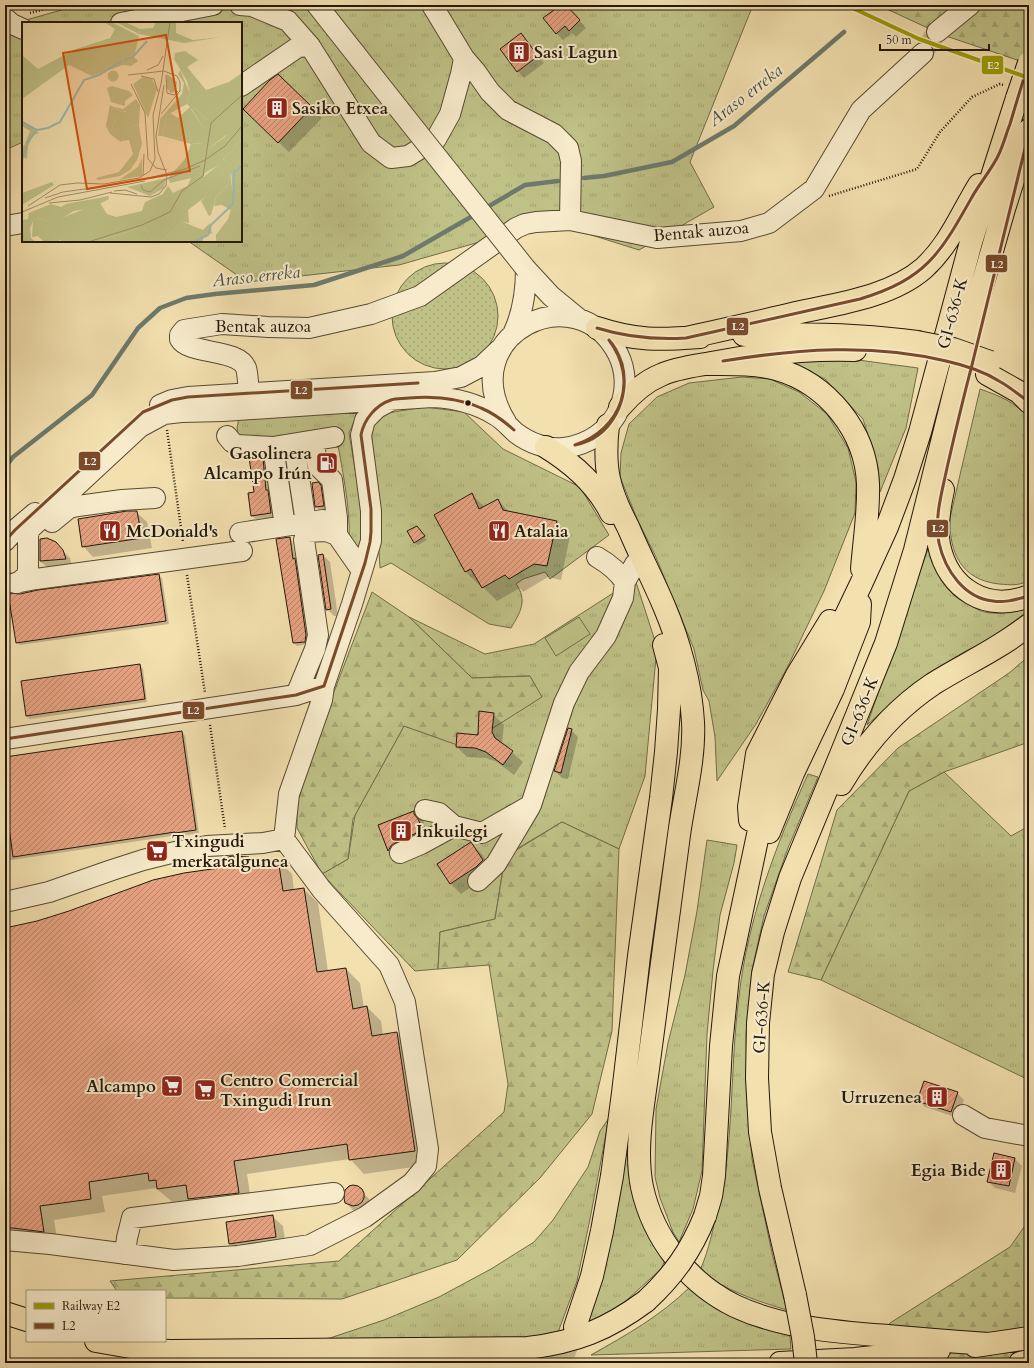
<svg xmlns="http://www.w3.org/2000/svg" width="1034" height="1368" font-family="Cardo,serif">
<defs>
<pattern id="grass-tufts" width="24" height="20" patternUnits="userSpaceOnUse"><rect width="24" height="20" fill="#bfc187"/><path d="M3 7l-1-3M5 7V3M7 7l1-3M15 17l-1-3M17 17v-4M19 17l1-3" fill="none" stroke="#a4a573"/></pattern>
<pattern id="forest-firs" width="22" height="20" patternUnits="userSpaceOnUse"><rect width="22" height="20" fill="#bfc187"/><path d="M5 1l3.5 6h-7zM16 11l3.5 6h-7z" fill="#a4a573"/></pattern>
<pattern id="garden-dots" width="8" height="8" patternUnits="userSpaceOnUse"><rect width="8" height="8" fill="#bfc187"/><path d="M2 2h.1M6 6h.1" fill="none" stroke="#a4a573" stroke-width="1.8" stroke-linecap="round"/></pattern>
<pattern id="building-hatch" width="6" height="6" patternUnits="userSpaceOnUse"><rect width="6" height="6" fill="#e8a382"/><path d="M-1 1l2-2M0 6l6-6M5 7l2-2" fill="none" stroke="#bc8469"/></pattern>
</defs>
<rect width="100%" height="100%" fill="#f3e0af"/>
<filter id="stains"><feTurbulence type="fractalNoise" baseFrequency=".005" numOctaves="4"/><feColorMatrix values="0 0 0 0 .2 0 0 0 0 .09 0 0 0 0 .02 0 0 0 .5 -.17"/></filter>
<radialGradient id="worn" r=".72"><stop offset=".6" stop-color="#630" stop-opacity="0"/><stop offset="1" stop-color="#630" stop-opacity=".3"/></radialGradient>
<path fill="url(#grass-tufts)" stroke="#716c48" d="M79,5H753L690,162L714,207L639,250L563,226L524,233L476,243L399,265L247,282L188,241H241V23H23V142L5,150V26Z
M785,360H858L918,368L906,428L880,492L878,468L863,419L825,379Z
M742,377L770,379L799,392L827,414L848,448L856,482L855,513L824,591L787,668L756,724L717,781L715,737L709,701L703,690L694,649L655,555L638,521L620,477L621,453L629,424L657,397L689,383Z
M980,389C1000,396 1015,402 1029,418V581C1016,586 1012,585 999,584C961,580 949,552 950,518Z
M425,407L464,412L503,449L580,487L609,535L550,579L545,572L523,579L516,584C528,600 520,613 511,628L489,624L391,563L380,568L371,425L381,414Z
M360,408L349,433L364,524L361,550L349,541C351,507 341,466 336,432L245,444L239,439L237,428L239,418Z
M928,549C935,564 941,581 952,593C955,597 960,599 965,601C968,603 971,606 975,608C989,617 1014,613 1029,606V610L993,637L964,652L916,682L867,725Z
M635,579L657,647L645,776L619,849L562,822L505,856L495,919L440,932L438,969L415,971L322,874L348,859L355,815L404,726L463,746L530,676L472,678L409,617L485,654L534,644Z
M944,772L1011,836L1029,826V1080L821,980L909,791Z
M808,774L818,777L788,848L764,916L752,970L746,1034L747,1090L752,1159L772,1253L787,1310C763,1303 733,1293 712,1279C708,1276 704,1272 701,1268C709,1249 713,1230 717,1210C720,1193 726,1176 727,1159C733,1105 732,1050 739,996C748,918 776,845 808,774Z
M707,840L737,845L734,863L720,915L713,971L707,1034L702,1171L693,1209L679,1242L673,1232L660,1198L655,1177L656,1109L668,1043L685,975L697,911Z
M609,1118L590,1219L577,1281L557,1335L544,1339L287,1344L330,1338L384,1320L439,1297L491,1269L534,1242L553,1220L588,1167L600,1131Z
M627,1141L632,1182L665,1260L661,1269L617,1309L584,1326Z
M690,1287L786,1329L790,1337L791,1349L591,1355C628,1334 659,1317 690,1287Z"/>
<path fill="url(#forest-firs)" stroke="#716c48" d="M878,5H1029V64L943,35Z
M372,592L409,617L472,678L530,676L542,697L463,747L404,726L353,819L348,859L322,874L297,828V789Z
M1029,656V742L944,772L909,791L821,980L788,972L837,810L898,748L1009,673Z
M562,822L619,849L612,1031L592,1114L540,1178L457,1260L342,1299L165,1298V1291H117L110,1281L339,1261L504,1112L508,1084L489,965L438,969L440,932L495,919L505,857Z
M1029,1220V1363H854L890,1323L1010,1247Z"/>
<path fill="url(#garden-dots)" stroke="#716c48" d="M392 316a53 53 0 1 1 106 0a53 53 0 1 1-106 0Z"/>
<path fill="#bfc187" stroke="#716c48" d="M579,617L590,634L556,656L545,638Z"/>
<path fill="#0003" d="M559,5H565L586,28L576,37L572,33L563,40L556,33L555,10Z
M521,34L527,41L544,63L524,78L518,71Z
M278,76L322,118L289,152L254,119Z
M263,459L266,463L270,493L271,494L275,517L256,519L252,516L255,493Z
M318,483L324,490L326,509L319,510L316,507Z
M472,494L484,507L498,500L510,513L556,522L570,536L561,580L548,577L523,592L520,588L497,601L481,585L480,586L466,572L435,515Z
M136,512L147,522L152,548L93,557L83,546Z
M420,531L427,540L418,545L414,542Z
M289,538L292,541L296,560L298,563L309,638L308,644L297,646L294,643Z
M55,543L70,558L72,565L47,567L40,561Z
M323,555L330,562L338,616H334L327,609Z
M159,575L162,578L169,624L20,645L17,642L20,595Z
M140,665L143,669L147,702L30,719L26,716Z
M493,714L504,725L502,743L523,762L514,775L497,762L486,758L467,757L457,747L479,736Z
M571,730L578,737L568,779L562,778L555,771Z
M182,732L185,736L199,833L180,836L178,835L5,861V758Z
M414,812L424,822V825L428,830L399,860L389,850L379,826Z
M471,844L482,854L493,871L486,877L461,894L450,883Z
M248,858L254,863L278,860L292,874L294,891L304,889L318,903L328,971L346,969L360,983L364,1008L367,1007L381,1021L383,1035L397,1033L411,1047L428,1165L364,1174L350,1159L247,1174L252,1207L203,1213L190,1200L172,1202L156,1188L102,1196L105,1212L54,1220L58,1245L5,1238V923L10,928L37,922L220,869Z
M957,1093L964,1100L958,1118L925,1107L918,1100Z
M994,1154L1015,1159L1022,1166L1015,1193L995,1188L988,1181Z
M358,1187L370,1200V1205L361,1212L353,1210L346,1203Z
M272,1216L283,1226L286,1247L241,1254L230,1244L227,1223Z"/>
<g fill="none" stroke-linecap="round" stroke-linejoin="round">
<path stroke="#6c7a6d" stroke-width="4.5" d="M584,178L604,176L672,162L734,126L844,32
M484,209L525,185L558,181
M5,467L13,457L92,395L138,328L160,308L186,298L215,294L314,285L403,256L476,214"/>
</g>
<path fill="url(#building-hatch)" stroke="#231809" d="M550,5H566L580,20L569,31L565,26L556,34L543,18L554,10Z
M521,33L538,56L517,72L500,49Z
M278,74L312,107L278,143L243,109L270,80Z
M249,457L263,458L266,490H268L271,513L251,516L248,493L254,492Z
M318,482L321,485L324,506L315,507L312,483Z
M472,493L479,509L498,499L503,510L557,521L547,566L534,564L509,579L505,575L482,588L471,569L465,572L434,515Z
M127,511H137L142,538L82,547L78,519Z
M417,526L425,536L414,543L407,531Z
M290,537L293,559L295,558L306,635L305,642L293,643L276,539Z
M47,538L56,542L63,550L66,559L40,561V539Z
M323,554L331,609L326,610L318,555Z
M159,574L166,621L16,643L8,593L20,594L38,590Z
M140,664L145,699L26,716L21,681Z
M479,711L494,713L492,732L495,738L513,751L503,765L486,752L475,748L456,747L457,733L478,735Z
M568,728L572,729L561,773L554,771Z
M182,731L196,830L175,833V832L13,857L5,797V757Z
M414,811V814L418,819L423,830L395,843L391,846L388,851L378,825Z
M471,842L483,860L476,867L450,884L437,864Z
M232,856L249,857V863L278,859L283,891L304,888L317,972L346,968L353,1009L367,1006L372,1036L397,1032L415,1151L349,1160L347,1144L234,1161L239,1193L188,1199L186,1185L157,1189L156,1180L149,1181L148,1173L89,1182L91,1199L40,1206L44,1232L5,1227V928L37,921L69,911L153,880L184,873L219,868L217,862L222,859Z
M924,1081L958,1092L951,1112L917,1101Z
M994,1153L1015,1158L1009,1186L987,1182Z
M353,1185L358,1186L362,1189L364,1193V1198L362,1202L358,1205L353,1206L345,1203L344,1198L345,1190L349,1186Z
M273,1215L276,1237L229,1244L226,1222Z"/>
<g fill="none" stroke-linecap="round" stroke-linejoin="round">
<path stroke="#c9b88e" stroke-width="20" stroke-dasharray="20 10" stroke-linecap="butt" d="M923,53L937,32"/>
<path stroke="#c9b88e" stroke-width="22" stroke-dasharray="22 11" stroke-linecap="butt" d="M560,1363L575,1327"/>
<g stroke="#574a32" stroke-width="22">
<path id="minor" d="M240,5L252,6L288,21L310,46L371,143L391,158L408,156L436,139L450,114L461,74L464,58
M317,5L399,109
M432,5L464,58L476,72L490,92L508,110L554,134L568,148L571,161L570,220
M5,18L12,24L23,29
M121,23L213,5
M937,32L970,5
M241,86L298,47L310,46
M5,226L23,223
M526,269L551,296L579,319
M513,334C523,313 526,293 526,269
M249,393C248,386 248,374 246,368C238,348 189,355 180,339V335L184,330L222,324L268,327L309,328L371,314L420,296L516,228L525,224L536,222L570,220L657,238L741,231L769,223L814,189L861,110L923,53
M160,405L172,400L188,397L435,382L461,377L482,366L500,349
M227,436L232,442L237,445L273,447L334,437
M313,441L318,466L332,480L337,518V535
M294,444L306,523
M273,447L285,526
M52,522L69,508L78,506L122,500L155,498
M240,533L323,520
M5,541L15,530L35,513
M597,557C609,564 618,571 625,582
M15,583L36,579L242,551
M18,583L26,576L28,571V535L30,529L140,427L164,414L181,412L223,411L432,397C454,398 476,403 495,415C504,420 509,427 516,433C529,443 548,450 564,448C588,445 611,430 620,407C627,390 626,370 618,354C577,273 452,335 506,422
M296,695L315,649L318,635L304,540L307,532L326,531L337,535L362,571
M5,739L296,695L324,686L352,604L371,541V511L361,435L365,420L377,408L392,400
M425,810L439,813L454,826L482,833L531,805L564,703L579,672L606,636L623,598L625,582L635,564
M400,853L421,844L454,826
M478,881L496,864L530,807
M5,902L49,892L112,870L143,860L175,852L207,846L263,843L284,839
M963,1115L985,1128L1029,1136
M5,1240L50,1244L174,1260L238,1256L310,1245L365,1217L412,1183L426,1166L428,1149L405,1002L389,965L322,890L284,839L289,794L322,700L324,686
M125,1254L127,1238L132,1218L334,1193"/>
</g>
<g stroke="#231809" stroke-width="24">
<path id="highway" d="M597,328C636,341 659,340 700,337
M744,335C802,333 859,334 917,342
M686,338C722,330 759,322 796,313C837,304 891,297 924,268C950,244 961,214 979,185
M706,364C729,364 754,363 776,369C827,383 866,431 868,484C869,512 864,542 862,569
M987,374L1019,392L1029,402
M620,407C632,393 644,382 661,375C676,368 694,366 711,363C759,354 806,348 855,350
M608,425C606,443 605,461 609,479C613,497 621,513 629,529C640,555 653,580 664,606C679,641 691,684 693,722C695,759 684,798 679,835C669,910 659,986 649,1061C644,1102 634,1147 642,1187C653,1238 688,1283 735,1306C782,1328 837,1332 888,1336C922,1339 956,1342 990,1344
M546,447C572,463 597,485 611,513
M943,490C939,508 936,527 939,545C948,589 987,613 1029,596
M841,784C865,744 894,710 933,684C965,664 999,649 1029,625
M750,820L749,807L757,754L797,675L830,621
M769,832L793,773L833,689L859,622L860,604
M705,1216L711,1196L714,1176L721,1046L728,976L766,797L775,764L861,584L887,527L905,479L920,432L971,242L1017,98
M795,1295L770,1188L760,1132L757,1078L758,1023L763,974L773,932L790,878L842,752L886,643L915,550L975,310L1004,209L1029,130
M5,1313L27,1320
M575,1327L592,1276L602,1231L612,1176L623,1093L639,956L661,798L666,752L669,709L670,668L664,645
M96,1341L142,1349L170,1351L528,1348C576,1342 607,1330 646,1301
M975,1346L1029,1338
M780,1363L855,1359L939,1350
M1020,1363L1029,1361"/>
</g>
<path stroke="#231809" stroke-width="2.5" stroke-dasharray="1 2" stroke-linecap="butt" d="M30,13L62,5
M829,196L917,169L940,132L972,97L1000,84L1003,85
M167,430L183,542
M187,575L205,693
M210,725L225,829"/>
<use href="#minor" stroke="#f7ebcb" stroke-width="20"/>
<use href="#highway" stroke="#f3e0af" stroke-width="22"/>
<g stroke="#231809" stroke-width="4.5">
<path id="rail" d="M1021,5L1029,8"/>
</g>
<use href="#rail" stroke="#f7ebcb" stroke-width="3" stroke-dasharray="9" stroke-linecap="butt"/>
<g stroke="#574a32" stroke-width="22" stroke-linecap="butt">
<path id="minor-bridge" d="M399,109L526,269"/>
</g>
<g stroke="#231809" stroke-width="24" stroke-linecap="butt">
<path id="highway-bridge" d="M1017,98L1029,63
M917,342L953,349L990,362
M795,1295L803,1337L806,1363
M646,1301C673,1276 691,1251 705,1216"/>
</g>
<use href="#minor-bridge" stroke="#f7ebcb" stroke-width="20"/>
<use href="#highway-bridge" stroke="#f3e0af" stroke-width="22"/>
<g stroke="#f7ebcb" stroke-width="6">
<path id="bus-1" d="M1029,132C1010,210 991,287 972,365C963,399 955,433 947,468C942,492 934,518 939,543C945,570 964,598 993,601C1006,603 1017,599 1029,596
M597,328C626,337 655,340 686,338L860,299C926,279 940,254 972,197C980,183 991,170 998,156C1003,146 1006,134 1010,124C1016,104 1022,83 1029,63
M723,361C797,349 872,343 946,361C964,365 983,371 999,381C1010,387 1019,395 1029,402
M575,445C622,429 639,380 609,340
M575,445C612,438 631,398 622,364C619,355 615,346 609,340
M5,541L15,530L143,412L172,400L188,397L418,383
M5,739L296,695L324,686L365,563L370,542L371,532V509L361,435C364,419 376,405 391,400C397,398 403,399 409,398C434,396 459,398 481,408C493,413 504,421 514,430"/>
</g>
<use href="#bus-1" stroke="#7a4b2a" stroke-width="3"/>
<g stroke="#f7ebcb" stroke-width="7">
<path id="rail-1" d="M846,5L919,39L1029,78"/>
</g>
<use href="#rail-1" stroke="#9d9d02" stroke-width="4"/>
</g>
<defs>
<g id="building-square" transform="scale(1.15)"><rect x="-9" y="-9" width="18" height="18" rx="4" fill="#8f2418" stroke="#f7ebcb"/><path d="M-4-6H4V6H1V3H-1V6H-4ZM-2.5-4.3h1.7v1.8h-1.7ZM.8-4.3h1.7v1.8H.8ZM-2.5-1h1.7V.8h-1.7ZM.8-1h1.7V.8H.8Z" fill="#fff"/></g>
<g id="fuel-square" transform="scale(1.15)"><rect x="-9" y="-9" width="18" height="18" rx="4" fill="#8f2418" stroke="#f7ebcb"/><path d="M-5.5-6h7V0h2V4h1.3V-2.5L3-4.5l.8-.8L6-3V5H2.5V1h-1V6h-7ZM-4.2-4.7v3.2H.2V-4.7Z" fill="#fff"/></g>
<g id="restaurant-square" transform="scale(1.15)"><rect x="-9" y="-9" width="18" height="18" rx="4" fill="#8f2418" stroke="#f7ebcb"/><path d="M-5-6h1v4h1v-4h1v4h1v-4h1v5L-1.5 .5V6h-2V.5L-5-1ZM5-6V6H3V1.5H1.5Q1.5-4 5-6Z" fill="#fff"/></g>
<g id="supermarket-square" transform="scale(1.15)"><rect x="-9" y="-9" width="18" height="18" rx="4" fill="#8f2418" stroke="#f7ebcb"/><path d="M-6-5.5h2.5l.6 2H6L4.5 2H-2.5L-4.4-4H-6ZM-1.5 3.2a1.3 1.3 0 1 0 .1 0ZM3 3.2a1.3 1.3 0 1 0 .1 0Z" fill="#fff"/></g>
</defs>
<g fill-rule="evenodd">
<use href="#building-square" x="519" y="52"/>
<use href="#building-square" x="277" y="108"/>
<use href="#fuel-square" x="327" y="463"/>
<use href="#restaurant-square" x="110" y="531"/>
<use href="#restaurant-square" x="499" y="531"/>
<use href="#building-square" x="401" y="831"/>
<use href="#supermarket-square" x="157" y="851"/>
<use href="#supermarket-square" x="172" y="1086"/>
<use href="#supermarket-square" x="205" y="1090"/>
<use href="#building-square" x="937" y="1097"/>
<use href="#building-square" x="1001" y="1170"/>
</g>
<circle fill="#231809" stroke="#f7ebcb" stroke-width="1.5" cx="468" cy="403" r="3.5"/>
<g text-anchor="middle" stroke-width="4" stroke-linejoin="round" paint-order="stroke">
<g font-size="17" font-weight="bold" fill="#231809" stroke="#f7ebcb" text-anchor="start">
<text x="534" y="58">Sasi Lagun</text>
<text x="292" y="114">Sasiko Etxea</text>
<text x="312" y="459" text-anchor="end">Gasolinera<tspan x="312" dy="20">Alcampo Irún</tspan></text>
<text x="126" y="537">McDonald's</text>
<text x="514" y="537">Atalaia</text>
<text x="416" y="837">Inkuilegi</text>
<text x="172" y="847">Txingudi<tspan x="172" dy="20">merkatalgunea</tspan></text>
<text x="220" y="1086">Centro Comercial<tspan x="220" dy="20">Txingudi Irun</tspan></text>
<text x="156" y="1092" text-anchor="end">Alcampo</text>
<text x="922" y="1103" text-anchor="end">Urruzenea</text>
<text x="986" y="1176" text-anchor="end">Egia Bide</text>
</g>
<g font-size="17" fill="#231809" stroke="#f7ebcb">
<text transform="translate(701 231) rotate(-5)" y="6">Bentak auzoa</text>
<text transform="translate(952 313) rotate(-75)" y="6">GI-636-K</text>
<text x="263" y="332">Bentak auzoa</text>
<text transform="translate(859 711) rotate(-68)" y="6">GI-636-K</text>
<text transform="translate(761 1017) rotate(-86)" y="6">GI-636-K</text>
</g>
<g font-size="18" font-style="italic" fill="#4d5143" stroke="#f7ebcb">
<text transform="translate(745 95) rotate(-38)" y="6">Araso erreka</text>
<text transform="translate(256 276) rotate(-6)" y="6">Araso erreka</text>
</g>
</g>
<g transform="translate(22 22)">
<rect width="220" height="220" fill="#f3e0af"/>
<path d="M82,0H89L117,14L112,35L116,39L109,44L101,43L70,54L47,43L0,77V33L16,47L54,27L88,16L93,7ZM94,0H103L118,7L117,12ZM163,29L176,38L165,45L184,68L207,60L220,51V88L204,113L185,128L180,121L169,122L140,114L145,93L148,91L156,96L168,85L165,82L168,71L165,59L152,37L153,31ZM172,85L185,98L182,107L169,87ZM145,52L155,60L154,69L149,71L144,65ZM121,55L130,57L135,67L126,96L111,62ZM90,64L107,69L111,73L103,79V84L89,80L85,66ZM114,77L118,83L117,104L111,103L106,107V113L99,120L88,112L94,96L105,89L100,90L92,85L101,87ZM220,117V142H208L201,137ZM120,136V154L97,158L116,145ZM195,144L197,146V160L192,168L166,188L167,201L161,200L138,220H132L122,205L72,220H39L40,203L35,220H22L16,214L10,215L11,199L19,196L25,199L42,195L78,181L85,192L94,195L120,189L123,180L141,172L146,164L151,171L179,157ZM220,146V171L213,167V147ZM208,151L212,178L209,188L200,183L192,184L194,175L204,165ZM144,156L142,166L128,174L105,165Z" fill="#bfc187" fill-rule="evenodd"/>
<path d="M134,0H154V11L171,18L199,15L162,21L117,12L118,7L131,6ZM158,48L168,71L165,82L145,93L140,114H136L138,97L160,72L162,61L156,52ZM88,83L100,90H107L100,97L94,96L88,112L84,104ZM172,85L185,98L192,91L201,89L203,91L192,101L189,110L182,107L169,86ZM220,88V117L201,137L208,142H220V146L213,147V167L220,171V220H194V213L206,197L212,178L209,151L204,165L194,175L189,193L187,194L179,179L197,160V146L195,144L183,151L177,165L163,170L169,156L148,161L146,156L163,137L169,122L183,121L185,128L204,114V107ZM0,98L17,111L11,113L6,124L5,137L0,134V123L2,124L8,109L0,104ZM111,103L117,104L120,122L115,138L108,148L98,154L76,158L74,156L97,150L111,132L107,118L101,119V116L106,113V107ZM30,160L32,163L0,183V171ZM87,174V177L70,186L52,189L42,195L41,199H25L19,196L11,199L8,207L9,216L13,220H0V198L6,197L7,191L29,182L39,185L44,182ZM161,200L181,208L188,201L190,211L181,215V220H138ZM40,203V217L35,220L31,214L34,206ZM122,205L132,220H72Z" fill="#bfc187"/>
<path d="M85.5 54a5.5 5.5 0 1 1 11 0a5.5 5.5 0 1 1-11 0Z" fill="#bfc187"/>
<path fill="none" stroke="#9cbcb0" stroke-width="2" d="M102,38L111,35L125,19M0,100L15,108L26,106L38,100L62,58L77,53L100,39M5,121L15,108M0,138L5,124M172,220L186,213L189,203L211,182L212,150L220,144"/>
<path fill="none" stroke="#a0906d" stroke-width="1" d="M125,48L136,43L141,34M106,53L142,49L155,54L158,60V69L139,92M144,53L145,71L152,73L156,69M119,54L132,57L136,70M109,62L123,91L126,137L134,146L145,148M121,153L122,132M119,158L163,147L183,138L203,124L220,104M119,163L121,168L128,170L142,158L178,144M92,169L103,168L115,172M88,171L129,175L137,172L144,164L145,153L136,130L134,114L142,63M23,176L41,170L77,165M27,181L58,178L90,170M6,184L38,163L55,161L82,162L117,156L128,149L133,137L131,93L139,62L148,0M0,190L36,175L123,159M66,220L120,203L148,190L160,169L181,154L189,101L220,73"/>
<path fill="#d4520c" fill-opacity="0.15" stroke="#d4520c" stroke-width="2" d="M144,13L168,149L65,167L41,31Z"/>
<rect width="220" height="220" fill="none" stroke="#231809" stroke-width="2"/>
</g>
<g stroke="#f7ebcb" stroke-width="1.5">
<rect x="981" y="55" width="23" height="20" rx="4" fill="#9d9d02"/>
<rect x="985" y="254" width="23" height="19" rx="4" fill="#7a4b2a"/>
<rect x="726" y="317" width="23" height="19" rx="4" fill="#7a4b2a"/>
<rect x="290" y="380" width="23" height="20" rx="4" fill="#7a4b2a"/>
<rect x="78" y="451" width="23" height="20" rx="4" fill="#7a4b2a"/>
<rect x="926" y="519" width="23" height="19" rx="4" fill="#7a4b2a"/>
<rect x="182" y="701" width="23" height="19" rx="4" fill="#7a4b2a"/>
</g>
<g font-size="11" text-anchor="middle" font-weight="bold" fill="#fff">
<text x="993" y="69">E2</text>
<text x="997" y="268">L2</text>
<text x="738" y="330">L2</text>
<text x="301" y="394">L2</text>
<text x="90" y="465">L2</text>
<text x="938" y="532">L2</text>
<text x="193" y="714">L2</text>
</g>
<rect width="1034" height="1368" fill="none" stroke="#f3e0af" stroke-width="20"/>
<rect x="6" y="6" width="1022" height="1356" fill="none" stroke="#231809" stroke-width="2"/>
<rect x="10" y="10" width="1014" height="1348" fill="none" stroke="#231809"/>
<rect x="26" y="1290" width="140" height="52" fill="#f7ebcb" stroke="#a2977d"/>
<rect x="34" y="1303" width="20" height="6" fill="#9d9d02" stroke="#a2977d"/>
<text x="62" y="1310" font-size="12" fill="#231809">Railway E2</text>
<rect x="34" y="1323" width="20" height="6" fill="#7a4b2a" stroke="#a2977d"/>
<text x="62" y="1330" font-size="12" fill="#231809">L2</text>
<path d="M880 44v6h109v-6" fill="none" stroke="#231809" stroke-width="2"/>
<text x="886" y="44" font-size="12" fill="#231809" stroke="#f7ebcb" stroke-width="3" paint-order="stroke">50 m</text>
<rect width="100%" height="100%" filter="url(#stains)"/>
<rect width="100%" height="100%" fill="url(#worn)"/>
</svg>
